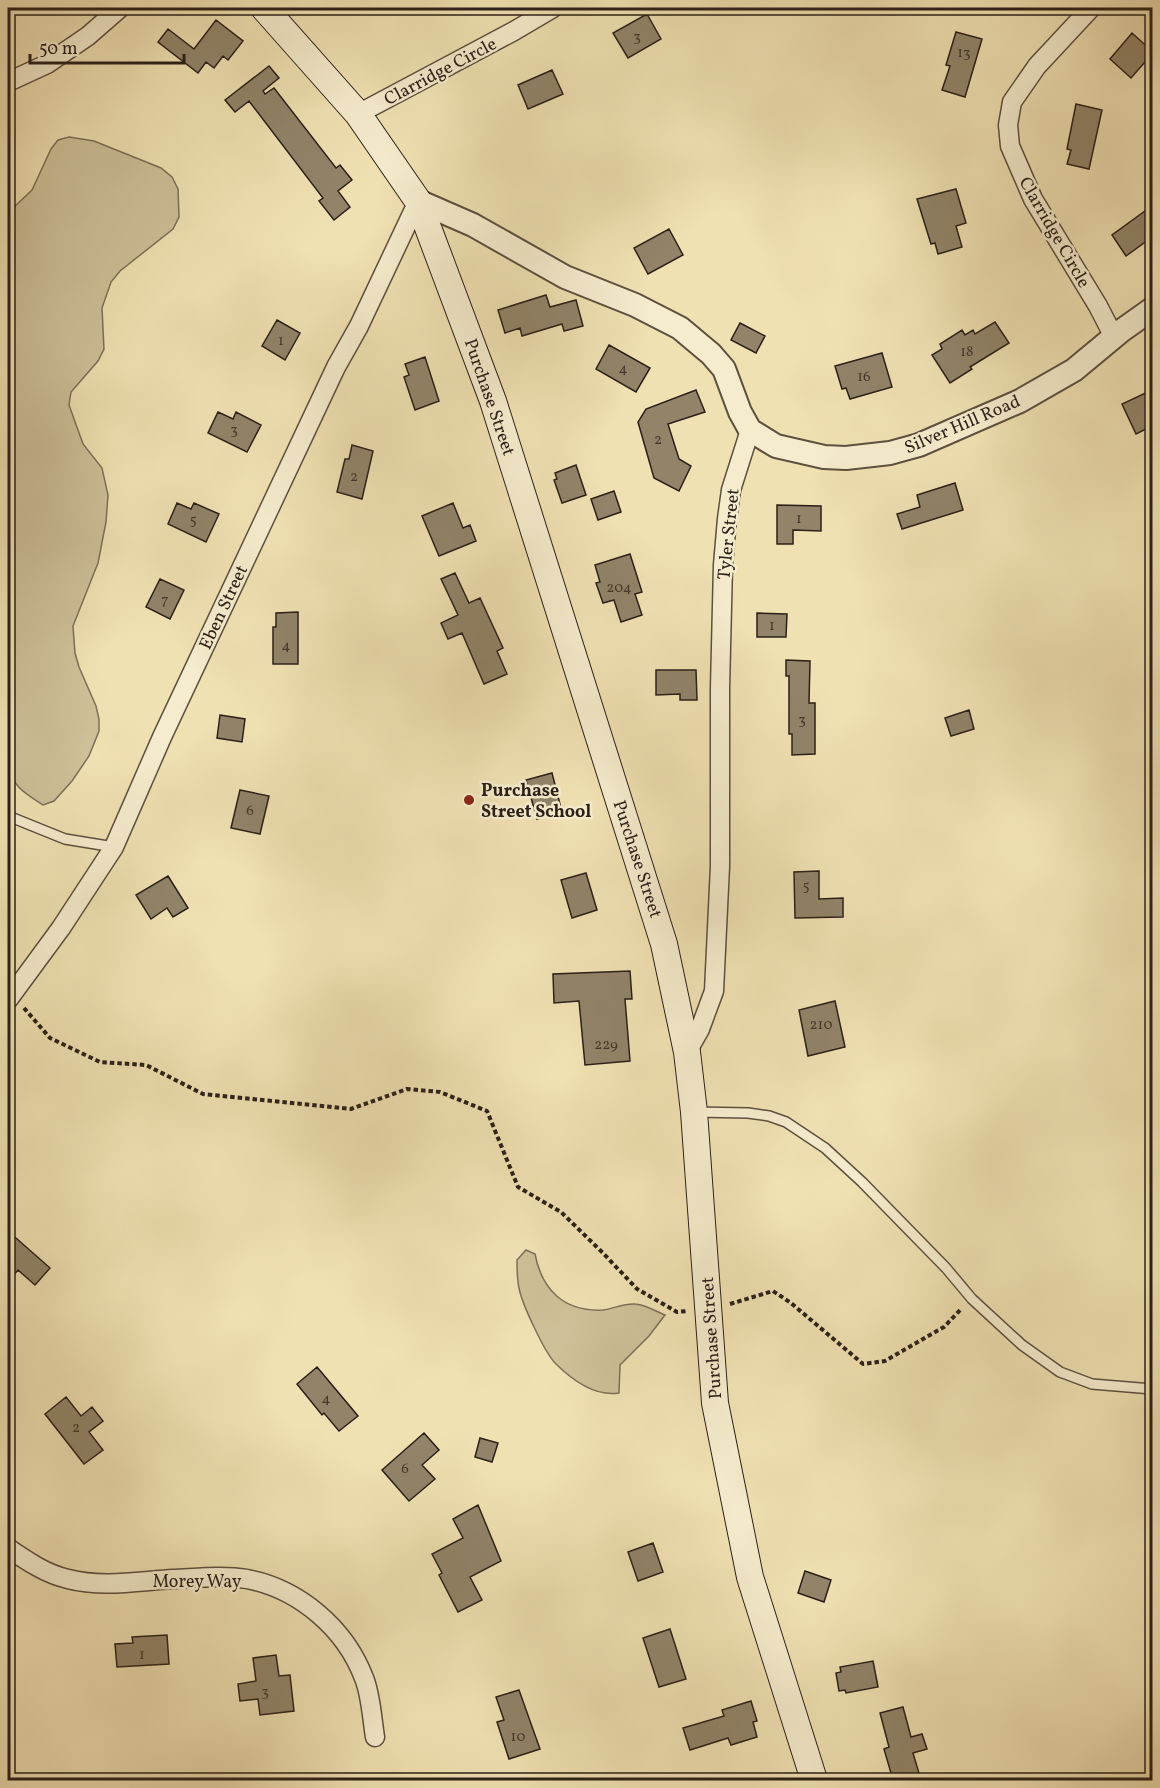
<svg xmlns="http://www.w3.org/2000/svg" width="1160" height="1788" font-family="Vollkorn,serif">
<rect width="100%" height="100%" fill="#f0e1b2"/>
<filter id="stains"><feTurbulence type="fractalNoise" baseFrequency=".00333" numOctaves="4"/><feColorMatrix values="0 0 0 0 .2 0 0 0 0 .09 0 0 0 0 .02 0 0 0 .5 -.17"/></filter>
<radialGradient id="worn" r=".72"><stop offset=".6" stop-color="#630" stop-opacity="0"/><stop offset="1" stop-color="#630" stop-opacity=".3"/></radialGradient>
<path fill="#cec098" stroke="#7c7058" stroke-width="1.5" d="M69,137L94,141L161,168L172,177L178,189L179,217L173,229L120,271L111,282L102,308L104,349L98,361L71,392L69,405L83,444L102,468L108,495L106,522L98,563L73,626L75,653L79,667L96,706L99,719V731L89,756L72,781L54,801L43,805C25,793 14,788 8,766V215L12,209L32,190L51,149L58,140Z
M526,1250L535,1254C542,1290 564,1312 603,1310C613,1309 624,1303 635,1304C644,1304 657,1312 665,1315L649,1336L620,1365L619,1393C594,1397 572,1380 555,1363C544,1351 522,1304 519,1288C517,1279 517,1269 517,1260Z"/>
<path fill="#918469" stroke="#2a2019" stroke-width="1.5" d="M647,14L661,39L628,58L613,33Z
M216,20L243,41L228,60L223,56L214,68L206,62L198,73L158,42L168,29L194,49Z
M956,32L982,39L965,97L942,90L950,66L946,65Z
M1132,33L1152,51V54L1131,78L1110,59Z
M269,66L279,78L263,91L265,94L274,88L336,168L340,165L352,180L338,191L350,207L334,220L319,201L323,198L249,101L235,112L225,100Z
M552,70L563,94L528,109L518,85Z
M1076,104L1102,110L1089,169L1067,164L1071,150L1067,149Z
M956,189L966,223L956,226L962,247L938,254L935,243L931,244L917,199Z
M1152,206V237L1126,256L1112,235Z
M669,229L683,255L648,274L634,248Z
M546,295L550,307L576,300L583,326L564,331L562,324L522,336L520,328L505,333L498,310Z
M277,320L300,333L285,360L262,346Z
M995,322L1009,343L970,367L972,369L950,383L932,355L942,349L940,344L962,330L965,335L973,330L975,334Z
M740,323L765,336L756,353L731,340Z
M609,345L650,368L636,392L596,369Z
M882,353L892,387L850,399L846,388L842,389L835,366Z
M425,357L439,401L415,410L404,377L409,375L405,364Z
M696,390L705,412L668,424L679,459L691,466L679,491L654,478L638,422L646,409Z
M1152,390V426L1136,434L1122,404Z
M218,412L233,419L236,412L261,425L247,452L208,433Z
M352,445L373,451L362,499L337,492L345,459H349Z
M576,465L586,495L562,503L554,480L557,479L555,473Z
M955,483L963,510L902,529L897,514L920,507L917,495Z
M614,491L621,512L598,520L591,499Z
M177,503L191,509L194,503L219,514L206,542L168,524Z
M453,503L463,528L470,525L476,541L439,556L422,516Z
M777,505L821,506V531L793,530V544H777Z
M630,554L642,592L635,594L642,615L621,622L614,600L603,603L596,583L600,582L595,565Z
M455,573L469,603L480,598L503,648L497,651L507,674L484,684L462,633L448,639L441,623L458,615L441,579Z
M160,579L184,590L170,619L146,607Z
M298,612V664H273V627H276V613Z
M757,613L787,614L786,637H757Z
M786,660L810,661L809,703H815V754L792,755V734H789V676H786Z
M656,670H696L697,700H680V694L656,695Z
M969,710L974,729L951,736L945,718Z
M220,715L245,719L242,742L217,738Z
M552,773L562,812L537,819L526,780Z
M240,790L269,796L260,834L231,828Z
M819,871V899L843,898V917L795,918L794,872Z
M586,873L597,910L572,918L561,880Z
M168,876L188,908L173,917L167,908L151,919L136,895Z
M630,971L632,999H625L630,1061L585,1065L579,1001L554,1003L553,974Z
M835,1001L845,1047L808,1056L799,1010Z
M8,1231L50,1268L35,1285L18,1270L8,1282Z
M317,1367L358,1416L339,1431L324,1413L322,1415L297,1384Z
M66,1397L81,1416L92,1407L103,1421L89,1432L103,1450L84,1464L45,1414Z
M424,1433L439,1450L422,1465L435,1479L409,1501L382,1470Z
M480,1438L498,1443L492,1462L475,1457Z
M478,1505L501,1561L470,1577L482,1600L458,1612L439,1575L442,1573L432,1554L463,1538L453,1519Z
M653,1543L663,1572L638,1581L628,1552Z
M805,1571L831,1580L824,1602L798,1593Z
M670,1629L686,1679L659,1687L643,1638Z
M167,1635L169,1664L117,1667L115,1644L133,1643L132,1637Z
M276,1655L279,1676L290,1675L294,1711L260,1715L258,1699L240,1701L238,1684L256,1681L253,1658Z
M873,1661L878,1687L846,1693L845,1690L839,1691L836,1673L841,1672L840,1667Z
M519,1690L540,1749L509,1759L497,1722L504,1720L496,1697Z
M751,1701L757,1721L753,1722L757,1737L731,1745L728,1738L690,1750L683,1728L724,1716L722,1710Z
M903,1707L911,1737L922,1734L927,1749L913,1753L921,1780H893L884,1749L889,1747L880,1713Z"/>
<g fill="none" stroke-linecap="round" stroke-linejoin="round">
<g stroke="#5c503f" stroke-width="12">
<path id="service" d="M8,816L65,839L114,847
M696,1112L748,1113L769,1116L786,1122L825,1148L862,1182L946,1268L972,1299L1022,1345L1060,1372L1092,1384L1152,1389"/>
</g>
<g stroke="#5c503f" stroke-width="21">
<path id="minor" d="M1091,8L1037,66L1012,102L1008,125L1010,146L1033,199L1098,306L1114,337
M8,82L47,64L88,36L120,8
M358,114L514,31L553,8
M8,1000L61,928L114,847L162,737L336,367L359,326L418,201
M687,1052L700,1029L714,991L720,866V688L723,565L727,519L731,490L750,430
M8,1548C27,1561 46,1574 68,1579C102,1588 139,1581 173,1579C197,1578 223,1575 247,1579C299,1589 345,1628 364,1678C371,1695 372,1719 375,1737"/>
</g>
<g stroke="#5c503f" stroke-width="26">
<path id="tertiary" d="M418,201L473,225L565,277L635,305L680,328L711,354L724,369L740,412L750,430L776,446L824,457L846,458L890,453L919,445L1020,401L1074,370L1121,331L1152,309"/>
</g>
<g stroke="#2a2019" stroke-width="28">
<path id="secondary" d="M264,8L358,114L418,201L493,401L664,944L687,1052L694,1112L715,1403L750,1577L814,1780"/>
</g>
<path stroke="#2a2019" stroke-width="4" stroke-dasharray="4.5 3" stroke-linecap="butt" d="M24,1008L50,1038L100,1062L146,1065L203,1094L351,1109L407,1089L440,1092L487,1111L518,1187L561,1212L603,1253L637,1289L677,1312L687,1311
M730,1304L773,1291L791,1303L863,1364L885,1361L944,1327L962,1308"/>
<use href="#service" stroke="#f5eccd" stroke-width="9"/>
<use href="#minor" stroke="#f5eccd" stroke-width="18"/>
<use href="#tertiary" stroke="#f5eccd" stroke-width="22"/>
<use href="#secondary" stroke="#f5eccd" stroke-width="26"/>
</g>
<circle fill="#8f2418" stroke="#f5eccd" stroke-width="2" cx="469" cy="800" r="6"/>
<g text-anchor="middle" stroke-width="5" stroke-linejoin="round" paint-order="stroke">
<g font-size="15" fill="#44392d">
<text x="637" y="41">3</text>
<text x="964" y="57">13</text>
<text x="281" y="345">1</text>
<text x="967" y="356">18</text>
<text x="623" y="373">4</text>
<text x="864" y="381">16</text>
<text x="234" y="434">3</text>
<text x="658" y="444">2</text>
<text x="354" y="481">2</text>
<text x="799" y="523">1</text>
<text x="193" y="524">5</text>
<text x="619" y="592">204</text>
<text x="165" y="604">7</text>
<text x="772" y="630">1</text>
<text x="286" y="650">4</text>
<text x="802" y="724">3</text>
<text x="250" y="815">6</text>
<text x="806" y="890">5</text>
<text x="821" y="1029">210</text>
<text x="606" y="1049">229</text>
<text x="326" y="1403">4</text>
<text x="76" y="1432">2</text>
<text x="405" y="1473">6</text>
<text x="142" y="1659">1</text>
<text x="265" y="1696">3</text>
<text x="518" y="1741">10</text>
</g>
<g font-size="18" fill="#2a2019" stroke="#f5eccd">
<text transform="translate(440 71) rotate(-28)" y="6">Clarridge Circle</text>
<text transform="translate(1055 232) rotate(60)" y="6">Clarridge Circle</text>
<text transform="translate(490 397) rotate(71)" y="6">Purchase Street</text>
<text transform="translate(962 424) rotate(-23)" y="6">Silver Hill Road</text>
<text transform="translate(728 534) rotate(-84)" y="6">Tyler Street</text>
<text transform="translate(223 607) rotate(-65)" y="6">Eben Street</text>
<text transform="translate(638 859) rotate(72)" y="6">Purchase Street</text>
<text transform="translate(711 1338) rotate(-94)" y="6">Purchase Street</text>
<text x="197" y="1587">Morey Way</text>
</g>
<g font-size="18" font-weight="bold" fill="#2a2019" stroke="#f5eccd" text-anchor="start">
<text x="481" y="796">Purchase<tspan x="481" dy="21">Street School</tspan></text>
</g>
</g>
<rect width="1160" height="1788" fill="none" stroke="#f0e1b2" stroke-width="30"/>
<rect x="9" y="9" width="1142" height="1770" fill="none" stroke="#2a2019" stroke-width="3"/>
<rect x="15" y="15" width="1130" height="1758" fill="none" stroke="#2a2019" stroke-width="1.5"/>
<path d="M30 54v9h154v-9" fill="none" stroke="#2a2019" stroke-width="3"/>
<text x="39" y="54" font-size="18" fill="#2a2019" stroke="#f5eccd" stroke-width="4.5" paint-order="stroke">50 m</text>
<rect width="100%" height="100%" filter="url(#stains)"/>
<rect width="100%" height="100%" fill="url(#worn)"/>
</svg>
